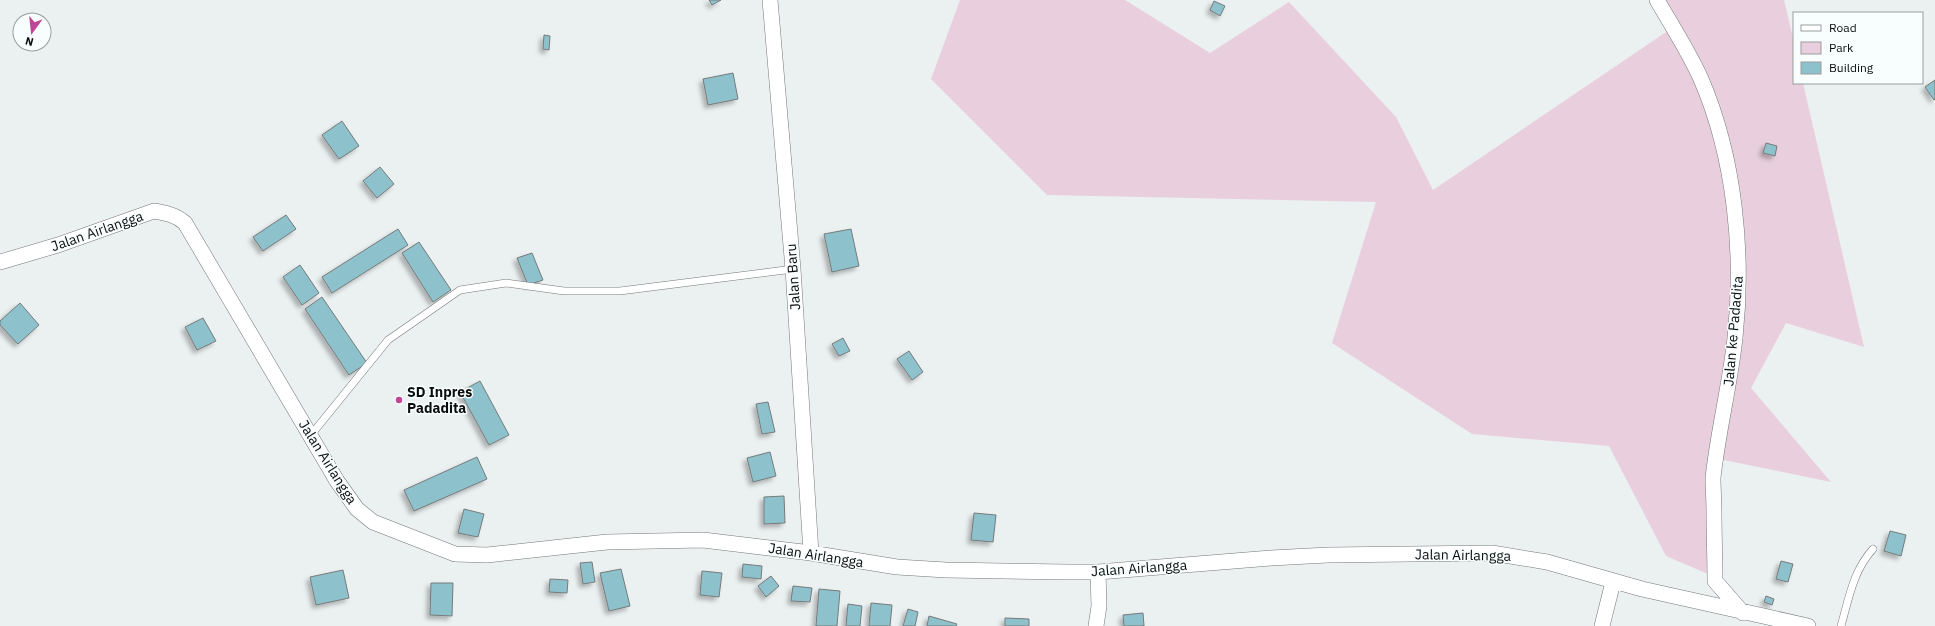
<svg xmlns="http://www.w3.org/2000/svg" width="1935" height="626" font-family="'IBM Plex Sans',sans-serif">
<defs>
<filter id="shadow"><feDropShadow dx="-3.5" dy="3.5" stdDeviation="2" flood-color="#0004"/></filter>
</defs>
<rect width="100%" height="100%" fill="#ebf0f1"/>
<path fill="#e9cfdd" d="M960,0H1125L1210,53L1289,2L1396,117L1433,190L1675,26L1662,0H1784L1794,42V83H1803L1864,347L1786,323L1751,388L1831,482L1719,459L1722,580L1666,556L1609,446L1472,434L1332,343L1376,202L1047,195L931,79Z"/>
<path fill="#8dc2cc" stroke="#767a7b" filter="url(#shadow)" d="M709,0H721L712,5Z
M1214,1L1225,6L1220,16L1210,10Z
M544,35L550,36L549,50L543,49Z
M733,73L738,99L708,105L703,79Z
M1935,80V99L1934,100L1925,87Z
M342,121L359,146L339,159L322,135Z
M1766,143L1777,146L1775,156L1763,153Z
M380,167L394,184L377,198L363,181Z
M286,215L296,229L263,251L253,237Z
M398,229L408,245L332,293L322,277Z
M851,229L859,266L832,272L824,234Z
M419,242L451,290L433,302L402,253Z
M532,253L543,280L528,285L517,258Z
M300,265L319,293L302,305L283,277Z
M322,297L367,363L349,375L305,309Z
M20,303L39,325L18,344L0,325V321Z
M203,318L216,341L197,350L185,327Z
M843,338L850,351L839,356L832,344Z
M909,351L923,372L912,380L897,359Z
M480,381L509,435L489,445L460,392Z
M768,402L775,432L762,434L756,404Z
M770,452L776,476L753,482L747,458Z
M477,457L487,479L414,511L404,490Z
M784,496L785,523L764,524V497Z
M464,509L484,514L478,537L458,533Z
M974,513L996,515L993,542L971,540Z
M1890,531L1906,535L1901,556L1884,551Z
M1781,561L1793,564L1788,582L1776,579Z
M592,562L595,582L583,584L580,563Z
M743,564L762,566L761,579L742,577Z
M621,569L630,606L609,611L600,573Z
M343,570L349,598L316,605L310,577Z
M702,571L722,573L719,597L700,595Z
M771,576L779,586L766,597L758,586Z
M550,579L568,580L567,593L549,592Z
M431,583H453L452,616L430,615Z
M793,586L812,588L810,602L791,601Z
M819,589L840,591L837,626H816Z
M1766,596L1774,599L1772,605L1764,602Z
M871,603L892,605L890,626H869Z
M848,604L862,606L860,626H846Z
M908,609L918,612L915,626H903Z
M1143,613L1144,626H1124L1123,615Z
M929,616L957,624L956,626H927Z
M1005,618L1029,619V626H1005Z"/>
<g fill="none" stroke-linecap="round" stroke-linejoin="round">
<g stroke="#747879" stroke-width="8">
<path id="lane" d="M311,435L388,340L460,290L506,283L564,291H620L793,269
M1841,626C1849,598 1853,571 1873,549"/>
</g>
<g stroke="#747879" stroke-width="16">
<path id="street" d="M770,0L793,269L811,553
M1657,0C1672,26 1689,52 1701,79C1735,158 1744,253 1735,338C1730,385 1718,431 1713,478C1713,489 1714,500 1714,511C1714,534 1715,558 1715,581
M0,262L58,245L154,211C166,213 176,215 185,223L337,481L357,509L373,522L455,554L487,555L607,542L703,540L811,553L897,567L946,570L1068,572H1098L1271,558L1328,555L1492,553L1547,562L1642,589L1808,626
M1715,581L1743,613
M1096,626L1099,606L1098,572
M1602,626L1613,582"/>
</g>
<use href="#lane" stroke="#fff" stroke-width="7"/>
<use href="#street" stroke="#fff" stroke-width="15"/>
</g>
<circle fill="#c04597" stroke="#f8fdfe" stroke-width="1.5" cx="399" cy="400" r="4"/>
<g text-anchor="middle" stroke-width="3" stroke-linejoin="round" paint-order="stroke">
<g font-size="14" fill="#0b0c0c" stroke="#f8fdfe">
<text transform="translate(97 231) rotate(-19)" y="5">Jalan Airlangga</text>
<text transform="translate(793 277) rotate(-94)" y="5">Jalan Baru</text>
<text transform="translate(1733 331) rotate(-85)" y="5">Jalan ke Padadita</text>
<text transform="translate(328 462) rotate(58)" y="5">Jalan Airlangga</text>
<text transform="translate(816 555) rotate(9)" y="5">Jalan Airlangga</text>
<text transform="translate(1463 555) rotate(1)" y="5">Jalan Airlangga</text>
<text transform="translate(1139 568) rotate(-4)" y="5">Jalan Airlangga</text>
</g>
<g font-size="14" font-weight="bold" fill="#0b0c0c" stroke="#f8fdfe" text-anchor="start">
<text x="407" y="397">SD Inpres<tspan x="407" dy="16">Padadita</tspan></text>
</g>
</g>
<rect x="1793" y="12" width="130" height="72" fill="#f8fdfe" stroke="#999d9d"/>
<rect x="1801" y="25" width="20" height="6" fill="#ffffff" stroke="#999d9d"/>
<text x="1829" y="32" font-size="12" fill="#0b0c0c">Road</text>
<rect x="1801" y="42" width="20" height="12" fill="#e9cfdd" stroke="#999d9d"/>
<text x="1829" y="52" font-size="12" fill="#0b0c0c">Park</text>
<rect x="1801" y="62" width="20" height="12" fill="#8dc2cc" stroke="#999d9d"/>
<text x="1829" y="72" font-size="12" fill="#0b0c0c">Building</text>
<g transform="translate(32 32) rotate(195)"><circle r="19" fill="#f8fdfe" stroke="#999d9d"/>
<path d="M0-3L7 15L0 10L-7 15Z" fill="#c04597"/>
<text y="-6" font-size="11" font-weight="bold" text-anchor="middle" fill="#0b0c0c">N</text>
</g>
</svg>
